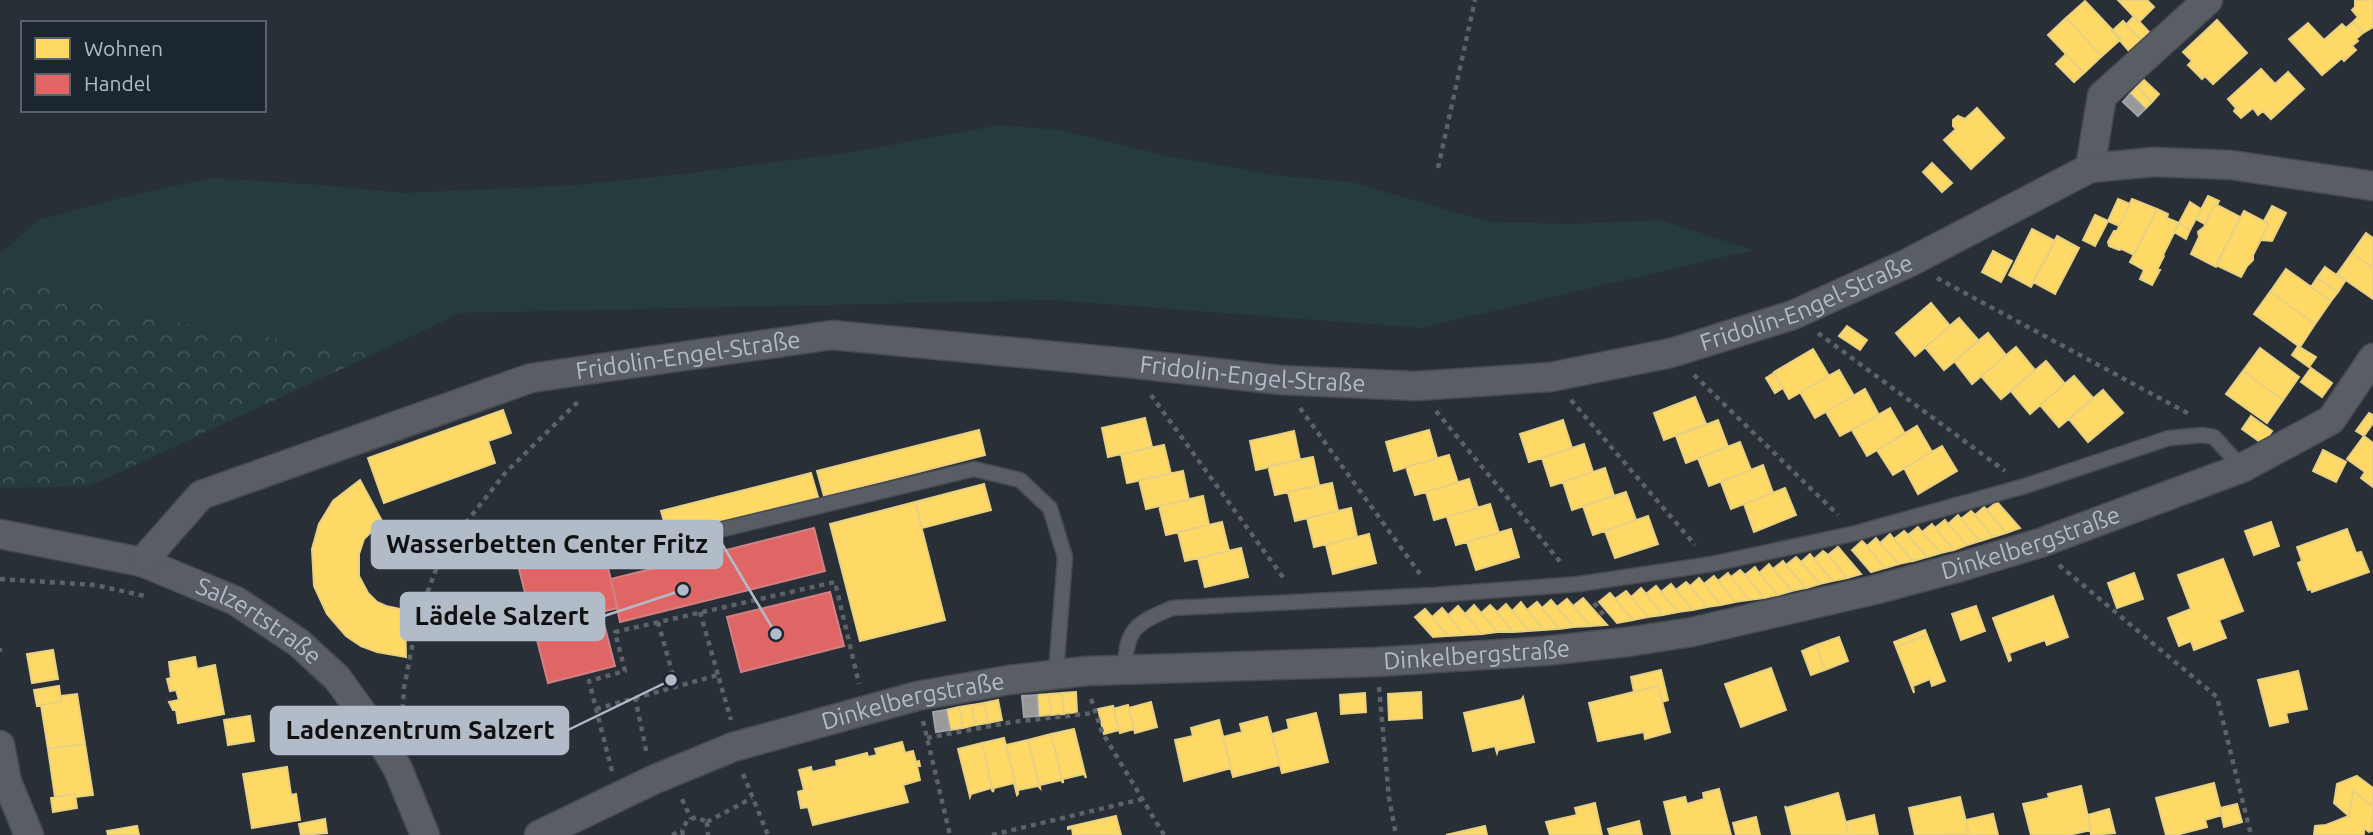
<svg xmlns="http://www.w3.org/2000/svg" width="2373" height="835" font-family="Ubuntu,sans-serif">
<defs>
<pattern id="forest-crowns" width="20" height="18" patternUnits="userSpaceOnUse" patternTransform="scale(1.75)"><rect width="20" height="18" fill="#253b3c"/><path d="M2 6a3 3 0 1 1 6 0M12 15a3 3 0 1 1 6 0" fill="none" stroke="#425557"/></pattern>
</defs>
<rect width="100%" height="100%" fill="#282f36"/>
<path fill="#253b3c" d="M1000,125L1059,130L1168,156L1281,176L1352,182L1489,222L1571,224L1660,220L1754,250L1421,328L1052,300L461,313L374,354L151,318L0,271V254L38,220L127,196L211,178L322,185L404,193L576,185L683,174L851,152Z"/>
<path fill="url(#forest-crowns)" d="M0,271L151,318L374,354L90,486L0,488Z"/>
<path fill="#ffd966" stroke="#e8d083" stroke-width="2" d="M2118,0H2147L2154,7L2139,22Z
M2363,0H2373V27L2363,33L2353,22L2358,17L2352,10L2355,7V1Z
M2085,1L2121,39L2102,56L2066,18Z
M2134,16L2149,32L2141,40L2126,25Z
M2066,18L2102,56L2084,73L2048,35Z
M2217,20L2247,53L2213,84L2205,76L2202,79L2188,65L2192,61L2183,52Z
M2123,21L2141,40L2129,51L2112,31Z
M2353,22L2363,33L2356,39L2358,41L2352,46L2356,50L2344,61L2342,58L2322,75L2289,39L2308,23L2324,40L2342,24L2346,28Z
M2066,54L2084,73L2074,82L2056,64Z
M2261,69L2275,84L2288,72L2304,89L2271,119L2263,111L2258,115L2253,108L2241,118L2234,111L2236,108L2228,99Z
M2144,80L2159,94L2152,102L2137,87Z
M2137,87L2152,102L2145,109L2130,94Z
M1977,108L2004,138L1971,169L1944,140L1956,129L1953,126V120L1958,116L1965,119Z
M1932,163L1952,183L1942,192L1923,172Z
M2208,196L2219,201L2217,205L2215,204L2205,224L2196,219Z
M2118,199L2130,204L2119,226L2108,221Z
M2132,199L2157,209L2134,255L2122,249L2119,250L2109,246L2108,242L2114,231H2117Z
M2190,202L2201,209L2190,230L2179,223Z
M2215,204L2240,217L2216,267L2191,254L2199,237L2198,232L2204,227Z
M2272,206L2286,213L2272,241L2260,240L2269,224L2264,221Z
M2157,209L2168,214L2167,218L2179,223L2163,255L2164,256L2157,270H2160L2152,285L2140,279L2144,270L2130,262Z
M2244,211L2269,224L2253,255V260L2247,266L2241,277L2216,265Z
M2095,215L2108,221L2095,246L2083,240Z
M2179,223L2190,230L2186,239L2174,232Z
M2032,229L2055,241L2031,287L2009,275Z
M2366,233L2373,238V268L2352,253Z
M2057,236L2079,248L2055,294L2033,282Z
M1993,251L2012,261L2001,282L1982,272Z
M2352,253L2373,268V299L2337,274Z
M2325,267L2345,281L2338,292L2317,278Z
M2286,269L2331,301L2315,324L2270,292Z
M2317,278L2338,292L2331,301L2311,287Z
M2270,292L2315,324L2300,347L2254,314Z
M1931,303L1950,326L1915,356L1896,333Z
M1959,318L1979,341L1944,370L1925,347Z
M1847,326L1867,340L1860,350L1839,336Z
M1988,333L2006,355L1972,384L1954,361Z
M2298,346L2316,357L2309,367L2292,355Z
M2016,347L2035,370L2001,399L1981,376Z
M2260,348L2299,377L2283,400L2243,371Z
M1813,349L1829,376L1789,399L1774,372Z
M2046,361L2065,384L2030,414L2011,391Z
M2311,368L2332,383L2322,397L2301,382Z
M1839,370L1854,396L1815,418L1800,392Z
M2243,371L2283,400L2267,423L2226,394Z
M1774,373L1783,388L1775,393L1766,378Z
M2074,376L2093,398L2059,427L2040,405Z
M1865,389L1879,415L1840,436L1826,412Z
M2103,390L2123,413L2088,442L2069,419Z
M1695,397L1706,424L1664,440L1654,413Z
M1890,408L1905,434L1867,456L1852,430Z
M503,410L511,433L488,441L495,463L384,503L368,458Z
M2369,413L2373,415V423L2364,436L2356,431Z
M2251,416L2272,431L2263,444L2242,429Z
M1145,418L1152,447L1108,457L1102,428Z
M1563,420L1572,448L1529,462L1520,434Z
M1718,420L1728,447L1686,463L1676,436Z
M1917,426L1932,452L1893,475L1877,450Z
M979,430L985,455L824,496L817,471Z
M1429,430L1437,458L1394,471L1386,442Z
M1294,431L1300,460L1256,470L1250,441Z
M2364,436L2373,443V487L2361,478L2365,472L2347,459Z
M1740,442L1751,470L1709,486L1698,458Z
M1584,444L1593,472L1551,486L1542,458Z
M1164,445L1171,474L1127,483L1121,454Z
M1942,446L1957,471L1918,494L1904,468Z
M2323,450L2346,462L2336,482L2313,471Z
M1449,455L1458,483L1415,495L1406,467Z
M1313,457L1319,485L1275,495L1268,466Z
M1763,465L1773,493L1731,509L1721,482Z
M1605,468L1614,496L1572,510L1563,482Z
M1183,471L1189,500L1146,509L1139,480Z
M811,473L818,497L668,535L661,511Z
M1469,479L1478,508L1434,520L1426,492Z
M360,480L382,521L364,539L359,554V576L368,593L377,602L386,606L405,610L406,657L377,652L361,646L346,636L327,614L314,586L312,549L319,524L333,501Z
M1332,483L1338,511L1295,521L1288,492Z
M984,484L991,510L922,528L915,502Z
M1785,488L1796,515L1754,532L1744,504Z
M1626,492L1636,520L1593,535L1583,506Z
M1203,496L1209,525L1166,535L1159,506Z
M915,502L945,620L860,641L830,524Z
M1997,502L2020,528L2006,533L1987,510Z
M1490,504L1499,533L1456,545L1447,517Z
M1984,507L1987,510L2006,533L1993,537L1975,515Z
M1351,508L1357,537L1314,547L1307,518Z
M1971,511L1975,515L1993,537L1980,541L1961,519Z
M1958,515L1961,519L1980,541L1967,545L1948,524Z
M1648,516L1658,544L1615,558L1605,531Z
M1945,520L1948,524L1967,545L1954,550L1935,528Z
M1222,522L1229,551L1185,561L1178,532Z
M2271,522L2279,546L2254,555L2245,531Z
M1932,524L1935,528L1954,550L1941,553L1922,532Z
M1918,527L1922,532L1941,553L1927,557L1908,535Z
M1511,529L1519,557L1476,570L1467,542Z
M2347,529L2356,553L2361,552L2369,572L2312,592L2311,589L2308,590L2298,563L2302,561L2297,547Z
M1904,531L1908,535L1927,557L1913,561L1894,539Z
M1369,534L1376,563L1333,574L1326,545Z
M1890,534L1894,539L1913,561L1899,564L1880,543Z
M1876,538L1880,543L1899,564L1885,568L1867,546Z
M1862,541L1867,546L1885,568L1871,572L1852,550Z
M1838,547L1861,574L1847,578L1828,555Z
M1241,548L1248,577L1205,587L1198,558Z
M1823,551L1828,555L1847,578L1833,581L1814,559Z
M1810,554L1814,559L1833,581L1820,584L1801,562Z
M1796,557L1801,562L1820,584L1806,588L1786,565Z
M2223,559L2243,611L2219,620L2226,638L2194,650L2191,641L2179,646L2168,618L2191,609L2178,575Z
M1783,561L1786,565L1806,588L1792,591L1773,569Z
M1769,564L1773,569L1792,591L1778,595L1759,573Z
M1755,567L1759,573L1778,595L1764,598L1745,575Z
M1740,570L1745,575L1764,598L1749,600L1731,577Z
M1728,573L1731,577L1749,600L1735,602L1718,581Z
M2134,573L2143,599L2117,608L2108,583Z
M1714,576L1718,581L1735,602L1721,605L1704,584Z
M1699,578L1704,584L1721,605L1707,607L1690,586Z
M1686,582L1690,586L1707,607L1693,610L1676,590Z
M1671,584L1676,590L1693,610L1678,612L1661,592Z
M1656,586L1661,592L1678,612L1663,615L1646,594Z
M1641,588L1646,594L1663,615L1648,617L1631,597Z
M1626,591L1631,597L1648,617L1633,620L1615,599Z
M1610,593L1615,599L1633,620L1617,623L1599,602Z
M2053,596L2068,637L2047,645L2045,640L2009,653L2011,660L2009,661L1993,618Z
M1583,598L1607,625L1591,626L1573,606Z
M1567,599L1573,606L1591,626L1574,627L1557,607Z
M1551,600L1557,607L1574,627L1559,629L1542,608Z
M1521,602L1527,610L1544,630L1529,631L1512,611Z
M1537,602L1542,608L1559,629L1544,630L1527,610Z
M1506,604L1512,611L1529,631L1513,632L1497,612Z
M1474,605L1481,613L1498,632L1482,634L1465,614Z
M1490,605L1497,612L1513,632H1498L1481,613Z
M1458,606L1465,614L1482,634L1464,635L1448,615Z
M1976,606L1985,631L1961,640L1952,614Z
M1442,608L1448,615L1464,635L1448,636L1432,617Z
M1425,609L1432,617L1448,636L1433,637L1415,617Z
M1925,630L1927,635L1896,647L1894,642Z
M1927,635L1945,681L1932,686L1930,679L1913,686L1914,693L1896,647Z
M1839,637L1848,661L1825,670L1816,645Z
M1816,645L1825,670L1811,675L1802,651Z
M53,650L58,679L32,683L27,654Z
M195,657L197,669L215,665L224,714L178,723L176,710H173L169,702L179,700L176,690L170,691L167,679L171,678L169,662Z
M1771,668L1786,710L1741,727L1725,684Z
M1661,670L1668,700L1662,702L1658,686L1634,692L1631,677Z
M2298,671L2307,709L2286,713L2288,722L2270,726L2258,680Z
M59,686L61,701L37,706L34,690Z
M1658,686L1670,732L1645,739L1644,732L1598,741L1589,703Z
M1076,692L1077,712L1064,714L1062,693Z
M1421,692L1422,718L1389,720L1388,694Z
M1062,693L1064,714L1051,715L1049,694Z
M1365,693L1366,712L1341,714L1340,695Z
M77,694L85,744L48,749L41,705L61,701V696Z
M1049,694L1051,715L1038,716L1037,695Z
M1523,697L1534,742L1498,750L1497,753L1495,746L1473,751L1464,713L1521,700Z
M998,700L1002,720L988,723L984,703Z
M1151,702L1157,727L1135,733L1129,708Z
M984,703L988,723L975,725L972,705Z
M972,705L975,725L963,728L959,707Z
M1128,705L1134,729L1120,733L1113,709Z
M1113,706L1119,730L1104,734L1098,709Z
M959,707L963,728L950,730L946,710Z
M1316,713L1328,762L1282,773L1272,734L1289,729L1287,720Z
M250,716L254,741L228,745L224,720Z
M1267,717L1280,765L1233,777L1223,737L1242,732L1240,724Z
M1219,720L1231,768L1184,781L1175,740L1193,736L1191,728Z
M1074,729L1086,778L1084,774L1063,779V783L1051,734Z
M1051,734L1063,783L1061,780L1040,785V788L1028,740Z
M1004,738L1018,794L1017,795L1014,783L994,788L993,792L982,743Z
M1028,740L1040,788L1038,786L1018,790V794L1006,745Z
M902,742L905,753L913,751L916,762L919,761L920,766H917L920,780L903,785L908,802L813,825L808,807L801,808L798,792L804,790L799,770L811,767L812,772L837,766L836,761L867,753L868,757L877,755L875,749Z
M982,743L993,792L991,788L971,794L970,797L958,749Z
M85,744L93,795L76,797L75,794L55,797L48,749Z
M287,767L291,795L296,794L300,820L252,828L243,774Z
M2357,776L2373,788V806L2353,791L2349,816L2334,803L2337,784Z
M2214,783L2222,815L2205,820L2207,827L2176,835H2166L2156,798Z
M2081,786L2091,830L2069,835H2031L2023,804L2049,798L2048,794Z
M1719,789L1731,835H1672L1664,802L1685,797L1687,804L1704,799L1703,793Z
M2353,791L2373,806L2372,831L2369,832L2364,828V834L2362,835H2314L2315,826L2326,825L2349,816Z
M1838,793L1849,835H1792L1785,806L1786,808Z
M75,794L77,808L53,812L51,798Z
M1960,797L1969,834L1915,835L1909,808Z
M1595,803L1602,835H1550L1546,822L1577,815L1575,808Z
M2237,804L2242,822L2224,827L2220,808Z
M2109,809L2115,833L2091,835L2088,815Z
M1993,814L1998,835H1968L1966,820Z
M1874,815L1878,835H1848L1846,822Z
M1116,816L1121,835H1073L1072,828L1068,829V827Z
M1756,817L1760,835H1736L1733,823Z
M325,819L327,833L301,835L299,824Z
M1639,821L1642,835H1610L1608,829Z
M137,826L139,835H108L107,831Z
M1485,826L1487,835H1446Z"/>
<path fill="#e06666" stroke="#d28083" stroke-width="2" d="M814,528L825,571L620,622L611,579Z
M602,544L618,608L601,612L615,666L548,683L518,565Z
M830,592L844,646L741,672L727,617Z"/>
<path fill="#999" stroke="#a0a4a7" stroke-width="2" d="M2130,94L2145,109L2138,116L2123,102Z
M1037,695L1038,716L1024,717L1022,696Z
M946,710L950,730L936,732L933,712Z"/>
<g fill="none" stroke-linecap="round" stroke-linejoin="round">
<g stroke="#464b51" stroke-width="17">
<path id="service" d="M673,541L974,469L1020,480L1050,508L1065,557L1056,673
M1125,668C1126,628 1137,623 1172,608L1434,595L1579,584L1712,564L1856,533L2025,486L2169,438L2203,435L2214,437L2242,468"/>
</g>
<g stroke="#464b51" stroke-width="31">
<g id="minor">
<path d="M2090,168L2102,96L2208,0"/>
<path id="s1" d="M0,534L142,562L236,601L299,643L337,678L374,729L398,769L425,835"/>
<path id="s2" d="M142,562L201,495L531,378L832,335L1128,363L1280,380L1416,386L1551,377L1671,353L1793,315L1908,263L2090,168L2154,162L2231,165L2373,186"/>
<path d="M0,745L7,782L29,835"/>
<path id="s3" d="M539,835L653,780L733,747L917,696L1009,680L1086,671L1377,662L1544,651L1627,642L1692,632L1878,589L1960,567L2040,543L2242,468L2331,420L2373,358"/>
</g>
</g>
<path stroke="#5b6268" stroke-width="4.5" stroke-dasharray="5 5" stroke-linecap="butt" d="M1438,168L1475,0
M1937,278L2191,415
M1818,333L2005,471
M1694,375L1838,515
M1151,395L1285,580
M1571,400L1695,545
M1300,408L1420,574
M1436,411L1562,564
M2059,565L2217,697L2251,835
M0,579L95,585L145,596
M1594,603L1606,618
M700,612L718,675
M658,622L676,686
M0,648V652
M1379,687L1389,798L1396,835
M635,697L647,755
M1091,699L1102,732L1164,835
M596,709L718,675L731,720
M402,719L404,688L417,621L442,553L506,472L581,399
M923,721L950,835
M927,738L1012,722L1094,713
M612,771L589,681L625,671L615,632L835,582L859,684
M743,774L768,835
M682,799L691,819
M707,822L752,798
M707,822L708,835
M672,835L682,830
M683,835L682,830L687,821L696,817L707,822
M992,835L1142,799"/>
<use href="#service" stroke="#585e64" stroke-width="14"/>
<use href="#minor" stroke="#585e64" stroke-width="28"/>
</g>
<g text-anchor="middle" stroke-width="7" stroke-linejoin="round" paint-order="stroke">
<g font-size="24" fill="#b2bcc8" stroke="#1b2631">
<text dy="8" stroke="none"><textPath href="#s2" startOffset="1732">Fridolin-Engel-Straße</textPath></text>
<text dy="8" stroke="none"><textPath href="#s2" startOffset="598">Fridolin-Engel-Straße</textPath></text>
<text dy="8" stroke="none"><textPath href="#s2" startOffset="1166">Fridolin-Engel-Straße</textPath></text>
<text dy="8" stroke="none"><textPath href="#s3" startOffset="1533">Dinkelbergstraße</textPath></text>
<text dy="8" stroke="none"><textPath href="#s1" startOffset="276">Salzertstraße</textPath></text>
<text dy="8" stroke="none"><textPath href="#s3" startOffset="966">Dinkelbergstraße</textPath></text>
<text dy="8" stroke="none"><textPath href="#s3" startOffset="399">Dinkelbergstraße</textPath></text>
</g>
</g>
<path fill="none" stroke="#b2bcc8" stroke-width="2.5" d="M776 634L722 544M683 590L604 616M671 680L568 730"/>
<g fill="#b2bcc8" stroke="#1b2631" stroke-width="2.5">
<circle cx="776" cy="634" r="7"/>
<circle cx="683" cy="590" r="7"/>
<circle cx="671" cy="680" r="7"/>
</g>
<g fill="#b2bcc8" stroke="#b2bcc8" stroke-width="2.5">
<rect x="372" y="521" width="350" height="47" rx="7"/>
<rect x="401" y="593" width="203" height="47" rx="7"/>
<rect x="271" y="707" width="297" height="47" rx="7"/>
</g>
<g font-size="26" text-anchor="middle" font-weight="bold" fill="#111">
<text x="547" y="553">Wasserbetten Center Fritz</text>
<text x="502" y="625">Lädele Salzert</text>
<text x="420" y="739">Ladenzentrum Salzert</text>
</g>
<rect x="21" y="21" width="245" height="91" fill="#1b2631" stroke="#57626d" stroke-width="2"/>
<rect x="35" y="38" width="35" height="21" fill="#ffd966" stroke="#57626d" stroke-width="2"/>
<text x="84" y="56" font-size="21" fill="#b2bcc8">Wohnen</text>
<rect x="35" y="74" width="35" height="21" fill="#e06666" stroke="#57626d" stroke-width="2"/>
<text x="84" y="91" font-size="21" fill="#b2bcc8">Handel</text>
</svg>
